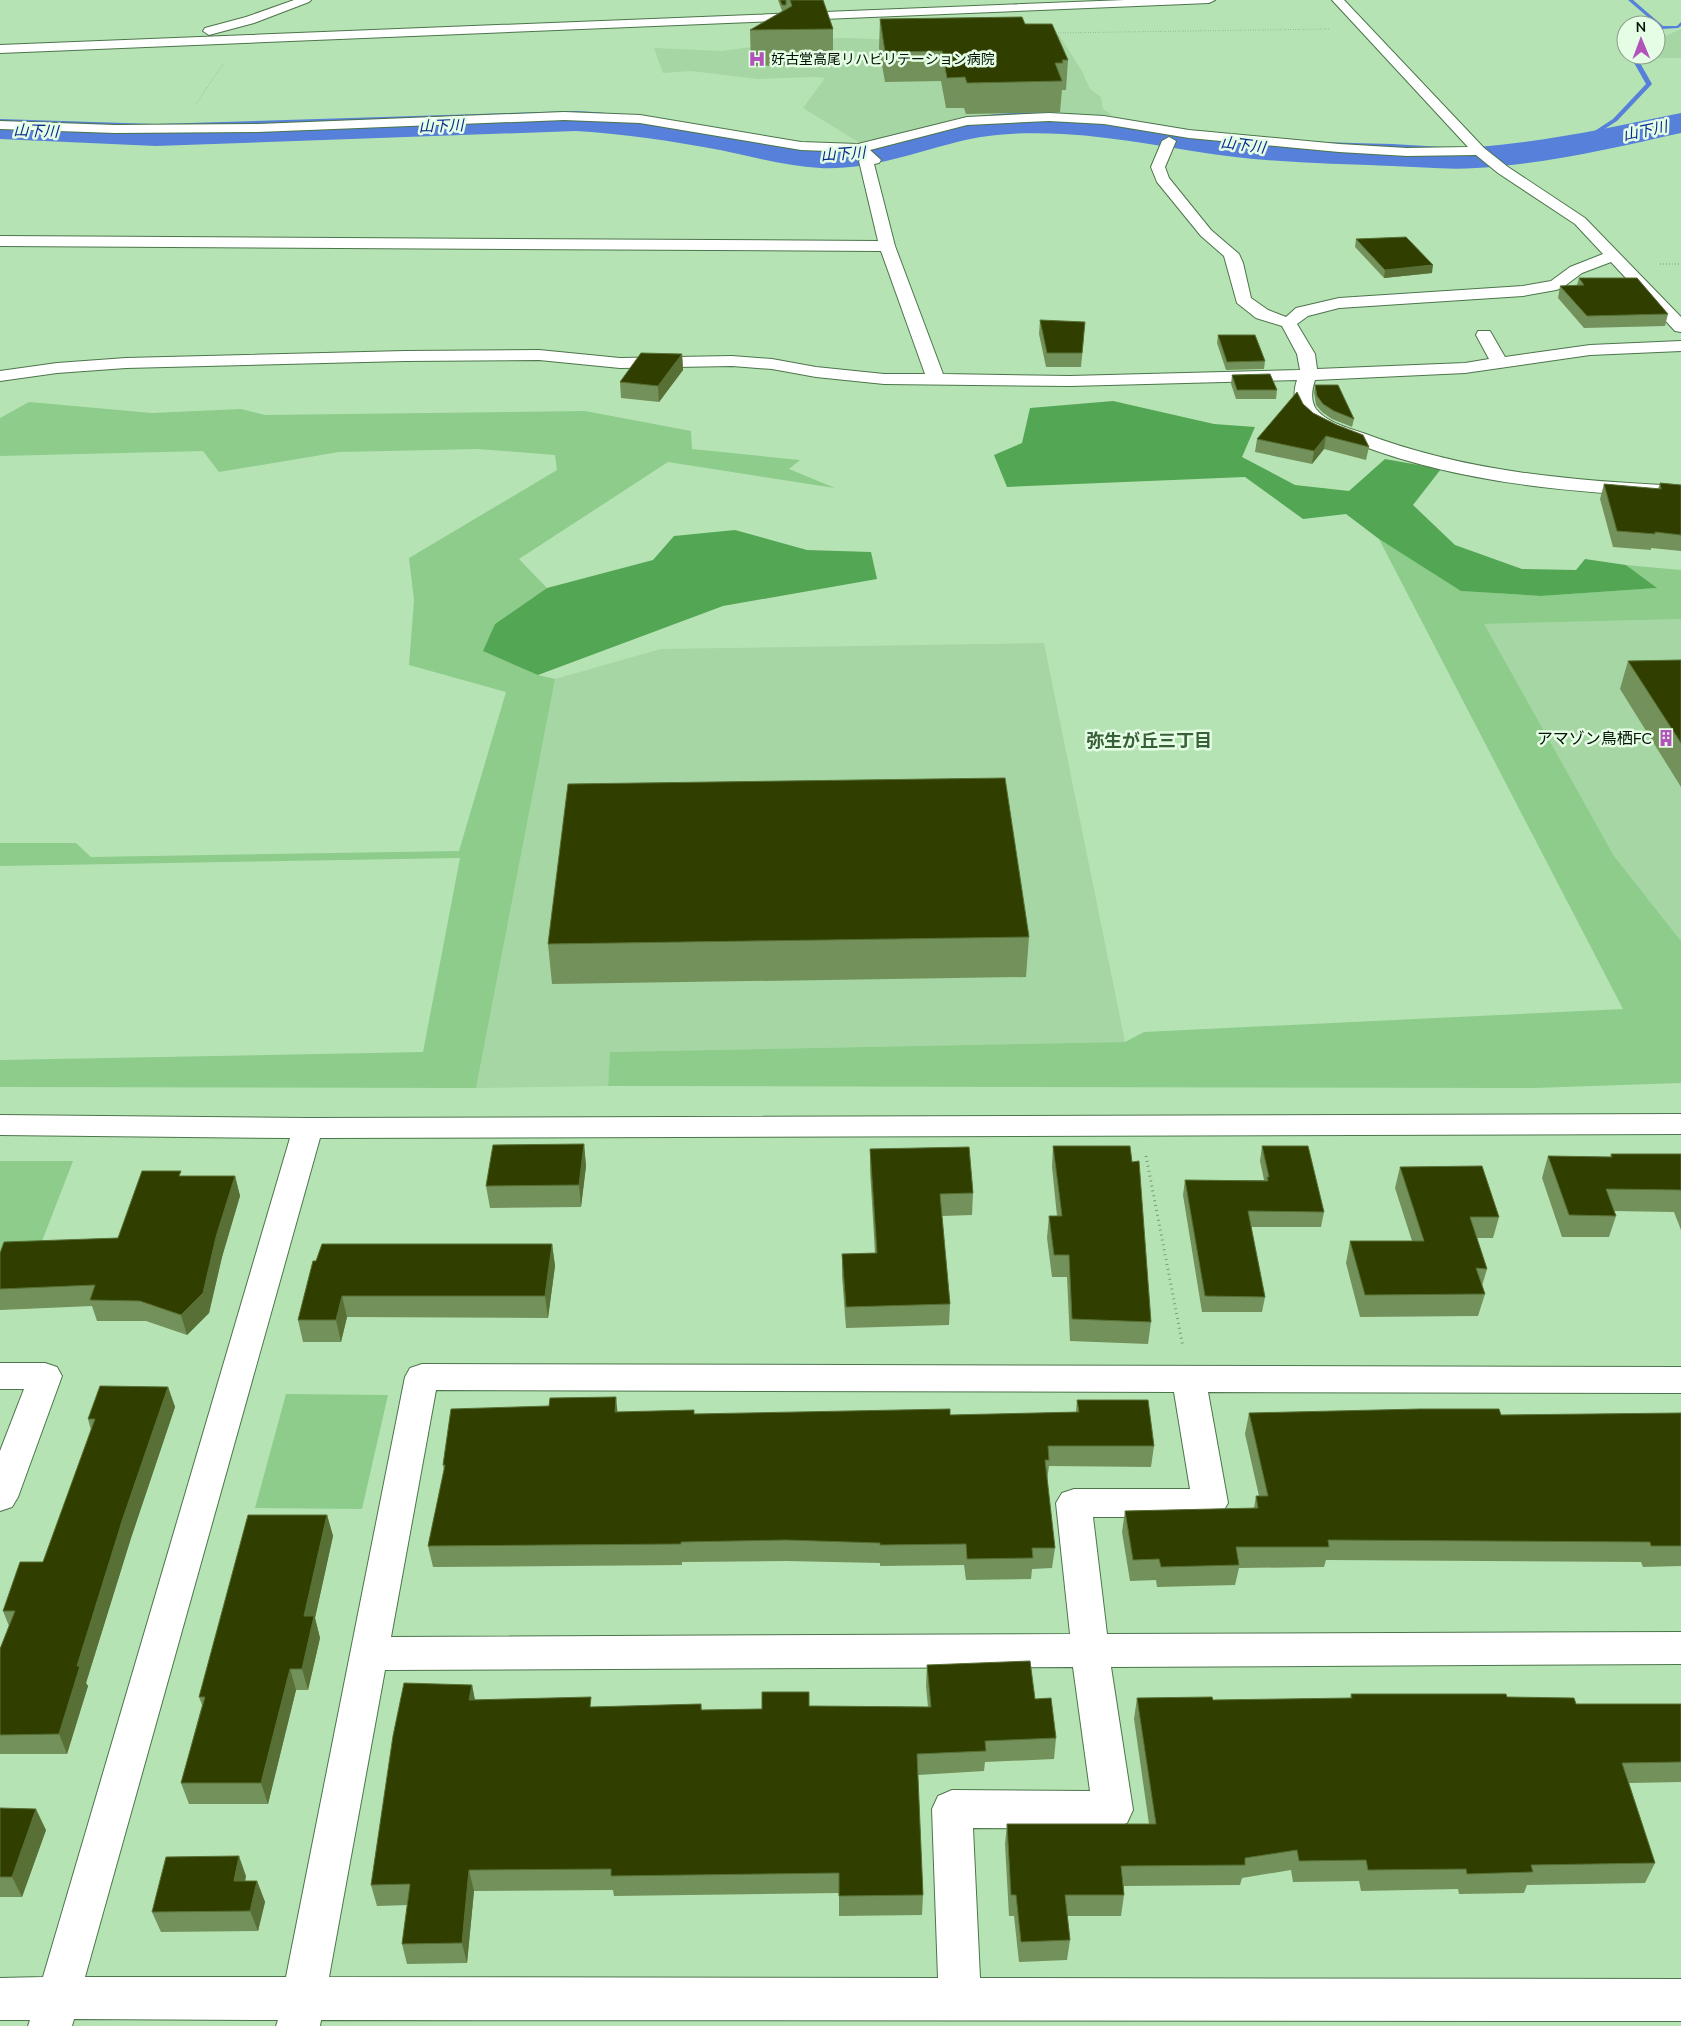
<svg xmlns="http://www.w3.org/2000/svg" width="1681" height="2026" font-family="'Nunito Sans','Noto Sans JP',sans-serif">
<rect width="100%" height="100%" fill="#b6e3b4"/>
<path fill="#a5d6a3" d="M1681,29V58H1650L1651,55H1656V40Z
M1059,35L1082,71L1090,89L1101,97L1103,109L1112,115H1043L963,119L932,125L863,145L803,108L825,78L815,77L758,79L691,71L663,73L654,48L722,51L808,39L848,38L940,42Z
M1681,619V941L1614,856L1483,624Z
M1044,643L1125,1042L610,1052L608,1086L476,1088L555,679L661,649Z"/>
<path fill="#8dcc8b" d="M29,402L152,413L241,409L265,415L585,411L691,431L692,449L800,460L789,469L835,488L668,462L519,559L547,588L495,624L538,675L555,679L476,1088L0,1087V1060L423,1052L460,858L0,866V843H76L91,857L459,851L506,692L409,665L414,600L409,558L557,470L555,455L478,449L339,452L219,472L203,451L0,456V418Z
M1379,539L1462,591L1541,596L1656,588L1626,565L1681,570V619L1484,624L1614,856L1681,941V1083L1534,1088L608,1086L610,1052L1125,1042L1144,1032L1623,1009Z
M0,1161H73L39,1249L0,1250Z
M286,1394L388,1395L362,1509L255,1508Z"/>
<path fill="#53a653" d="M1113,401L1214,424L1255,427L1242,457L1295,485L1349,491L1385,459L1441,469L1413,505L1455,545L1522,569L1576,570L1585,559L1626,565L1657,588L1541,596L1461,591L1379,539L1346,514L1303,519L1245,477L1007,487L994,455L1022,443L1030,408Z
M735,530L807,550L871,552L877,579L723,606L538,675L483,651L495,624L547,588L653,560L674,536Z"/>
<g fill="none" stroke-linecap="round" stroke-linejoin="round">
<path fill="#5680d9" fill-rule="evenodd" d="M1628,0H1633L1663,26H1677L1681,22V26L1678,28L1662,29L1656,34V30L1658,28L1657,25Z
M1636,55H1642L1639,61L1652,84L1617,121L1592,137L1596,142L1591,143L1587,136L1613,119L1646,84L1633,61Z"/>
<path fill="#5680d9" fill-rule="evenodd" d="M576,111C625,113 672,120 720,129C753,135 787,145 820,146C869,149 905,132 952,121C987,113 1027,111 1063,113C1121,116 1178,129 1236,136C1288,141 1340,143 1392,144C1420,145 1449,149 1476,147C1546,142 1613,127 1681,113V133C1613,148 1546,164 1476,168C1449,170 1420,167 1392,166C1340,164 1288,163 1235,157C1178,150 1121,137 1063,134C1029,132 990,133 957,142C911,154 868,170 820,168C787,166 753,157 720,150C672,141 625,134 576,131L156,146L0,139V119L156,124Z"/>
<g stroke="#4c754b" stroke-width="2">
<path id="minor" d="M294,0H311L309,2L254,23L209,35L203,31L205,28L246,17Z
M1125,0H1215L1209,3L0,53V45Z
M1332,0H1344L1484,148L1508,167L1585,218L1681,317V332L1675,331L1611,262L1582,273L1562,288L1556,290L1523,296L1339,308L1308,316L1297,324L1315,354L1317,369L1465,363L1489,359L1476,335L1478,331H1490L1505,357L1590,345L1681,341V351L1590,355L1465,373L1315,380C1312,389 1310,400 1316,409C1326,422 1348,428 1363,433C1465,472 1573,481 1681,486V498C1573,492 1462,484 1360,445C1331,434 1283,421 1297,380L1070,386L884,384L816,377L772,369L732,366L620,368L539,360L405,361L126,368L57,373L0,381V371L57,363L126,358L405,351L539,350L620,358L732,356L772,359L816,367L884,374H925L881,251L0,246V236L878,241L859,161L862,158L855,152L801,150L640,123L564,120L258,132L115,133L0,129V121L115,125L258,124L564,112L640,115L801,142L858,144L967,117L1049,113L1104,116L1189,130L1339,144L1407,148L1468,147ZM1049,121L1104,124L1189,138L1339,152L1407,156L1476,155L1498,173L1575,224L1603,254L1570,267L1551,281L1523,286L1339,298L1296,308L1286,317L1268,310L1251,298L1243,263L1239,254L1211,230L1169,178L1165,167L1176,141L1169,137L1162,141L1151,167L1157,182L1201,236L1224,256L1237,303L1256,318L1282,326L1297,354L1300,370L1070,376L943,374L895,246L874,164L879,163L881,160L870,150L967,125Z
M1681,1114V1134L320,1138L85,1977H286L405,1377L410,1368L422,1364L1681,1367V1393L1208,1392L1228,1503L1222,1513L1210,1517H1093L1107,1634L1681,1632V1664L1111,1667L1133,1810L1127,1823L1113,1829L973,1828L980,1978L1681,1979V2021L321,2020L320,2026H276L278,2020L74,2019L72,2026H28L30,2020H0V1978L43,1977L290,1138L0,1135V1115L308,1118ZM436,1390L1174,1392L1190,1489H1074L1062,1493L1056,1503L1070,1634L391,1637ZM1073,1667L1090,1791L952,1790L938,1796L932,1809L938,1978L329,1977L385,1670Z
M0,1363H45L57,1367L62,1376L18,1497L12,1507L0,1511V1451L24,1389H0Z"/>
</g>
<path stroke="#799c78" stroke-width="1" stroke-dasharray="0.5 2" stroke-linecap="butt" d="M1053,33L1329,29
M196,104L223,64"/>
<path stroke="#799c78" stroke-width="2" stroke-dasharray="0.5 2.5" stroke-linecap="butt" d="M1660,264H1681"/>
<path stroke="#799c78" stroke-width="3" stroke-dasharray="1 4" stroke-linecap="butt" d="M1146,1156L1183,1347"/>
<use href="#minor" fill="#fff" fill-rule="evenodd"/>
</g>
<path fill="#73915a" d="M778,0H823L833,29V65L751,66L750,30L782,11Z
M880,19L1025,24L1068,60L1066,90H1062L1060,112L966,114L964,108H946L941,81L885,82L879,48Z
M1356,239L1432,273L1384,278L1355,247Z
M1579,278L1668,314L1665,326L1584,328L1558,298L1560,286L1577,285Z
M1040,320L1084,336L1081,367H1046L1039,334Z
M1218,335L1265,361L1264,369L1226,370L1217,343Z
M682,354L683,370L659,402L621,398L620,382Z
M1232,375L1277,390L1276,399H1236L1231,384Z
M1315,385L1354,419L1352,427L1332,419L1322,412L1316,405L1314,393Z
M1303,404L1313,413L1369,447L1366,460L1324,449L1312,464L1255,452L1257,439Z
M1660,483L1681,485V551L1651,548V550L1613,547L1600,499L1604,484L1658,489Z
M1681,660V787L1620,689L1628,661Z
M1029,937L1026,977L552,984L548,944Z
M584,1144L586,1166L581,1207L490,1208L486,1186Z
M1053,1146L1151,1322L1148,1344L1070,1341L1067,1277H1052L1047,1238L1049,1216H1057L1052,1167Z
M1262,1146L1324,1212L1321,1227H1251L1265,1297L1262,1312H1202L1183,1195L1185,1180H1264L1260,1161Z
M870,1149L973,1193L972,1215L942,1216L950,1304L949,1325L846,1328L842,1276V1254L875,1253L870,1170Z
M1611,1154H1681V1230L1674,1212L1614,1211L1616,1216L1609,1237H1562L1542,1178L1548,1156L1610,1157Z
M1400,1167L1499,1217L1493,1238H1477L1487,1269L1482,1286L1485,1294L1478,1316L1360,1317L1346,1263L1350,1241H1412L1395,1188Z
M183,1176H235L240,1196L222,1257L209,1313L187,1335L146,1321H97L92,1306L0,1310V1253L118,1238Z
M552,1244L555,1266L548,1318L347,1317L341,1342H303L298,1320L313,1261Z
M168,1387L175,1407L131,1538L86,1683L88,1686L67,1754H0V1649L9,1626L3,1611L43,1562L91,1430L88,1419Z
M1077,1400L1154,1446L1151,1467L1049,1466L1047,1481L1055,1548L1052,1568L1032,1569L1031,1579L966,1580L964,1565L880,1566V1563L787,1561L682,1562V1565L433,1567L428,1546L444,1470L443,1465L618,1412L694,1414L950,1415L1076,1412Z
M1249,1413L1501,1415L1681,1413V1566L1643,1567L1641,1562L1326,1560L1324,1567L1239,1568L1235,1585L1157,1587L1156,1580L1130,1581L1122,1532L1125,1511L1254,1508L1256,1496H1259L1245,1434Z
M327,1515L333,1536L315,1618L320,1638L308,1690H296L268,1804H189L181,1783L202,1705L199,1697Z
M927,1665L1035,1699L1056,1738L1054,1759L985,1762L984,1771L918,1775L923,1895L922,1915L839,1916V1893L614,1896L613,1890L474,1891L467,1963L407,1964L402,1944L408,1905L377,1906L371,1885L472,1685L475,1700L593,1707L701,1704L702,1710L762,1709L809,1706L928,1707L926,1686Z
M1351,1694L1507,1697L1576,1704H1681V1782L1629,1783L1655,1863L1645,1883L1527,1885L1524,1893L1459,1894L1458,1889L1361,1891L1359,1881L1293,1882L1291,1870L1242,1878L1240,1885L1124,1886V1895L1121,1916H1067L1070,1940L1067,1960L1019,1962L1014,1916H1009L1005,1844L1007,1824H1149L1134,1719L1137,1698L1213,1700L1350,1698Z
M0,1808L46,1830L22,1897H0Z
M246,1876L245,1881H257L265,1902L258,1931L161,1932L152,1912Z"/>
<path fill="#587036" d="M1433,265L1432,273L1384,278L1385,270Z
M682,354L683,370L659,402L658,386Z
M1326,436L1324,449L1312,464L1314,451Z
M584,1144L586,1166L581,1207L579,1185Z
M235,1176L240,1196L222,1257L209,1313L187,1335L181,1315L216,1237Z
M552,1244L555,1266L548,1318L545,1296Z
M342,1296L347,1317L341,1342L336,1320Z
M168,1387L175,1407L131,1538L86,1683L88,1686L67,1754L59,1734L77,1666L123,1518Z
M616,1397L618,1418L615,1412Z
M327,1515L333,1536L315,1618L320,1638L308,1690L302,1669L304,1616Z
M290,1669L296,1690L268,1804L261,1783Z
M472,1685L476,1706L469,1700Z
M36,1809L46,1830L22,1897L12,1877Z
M239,1856L246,1876L241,1901L234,1881Z
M469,1870L474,1891L467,1963L462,1943Z
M257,1881L265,1902L258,1931L250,1911Z"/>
<path fill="#303f00" stroke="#587036" d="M780,0H786V5H782Z
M790,0H823L833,29L750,30L792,6Z
M1022,17L1025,24H1052L1068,60H1062L1063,63H1055L1062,81L967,83L965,77L947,78L942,51L885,52L880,19Z
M1406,237L1433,265L1385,270L1356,239Z
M1579,278H1637L1668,314L1587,316L1560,286L1584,285Z
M1040,320L1085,322L1082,353H1047Z
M1218,335H1255L1265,361L1227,362Z
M641,353L682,354L658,386L620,382Z
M1270,374L1277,390H1237L1232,375Z
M1315,385H1338L1354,419L1334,411L1323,404L1317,396Z
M1297,392L1303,404L1313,413L1337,425L1363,435L1369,447L1326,436L1314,451L1257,439Z
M1660,483L1681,485V535L1655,532V534L1617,531L1604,484L1661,489Z
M1681,660V743L1628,661Z
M1005,778L1029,937L548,944L568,784Z
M584,1144L579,1185L486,1186L493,1145Z
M1053,1146H1130L1132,1162L1139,1161L1151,1322L1072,1319L1069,1255H1054L1049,1216H1062Z
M1262,1146H1308L1324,1212L1248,1211L1265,1297L1205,1296L1185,1180L1268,1181L1267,1177H1269Z
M969,1147L973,1193L940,1194L950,1304L846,1307L842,1254L877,1253L870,1149Z
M1611,1154H1681V1190L1606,1189L1616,1216L1569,1215L1548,1156L1612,1157Z
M1482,1166L1499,1217H1470L1487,1269L1476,1268L1485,1294L1365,1295L1350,1241H1424L1400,1167Z
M142,1171H181L179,1176H235L216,1237L203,1293L181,1315L140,1301L90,1300L95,1285L0,1289V1253L4,1242L118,1238Z
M322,1244H552L545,1296H342L336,1320H298L313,1261H316Z
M100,1386L168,1387L123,1518L77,1666H80L59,1734L0,1735V1649L15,1611H3L20,1562H43L95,1419H88Z
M616,1397L615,1412L694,1410V1414L950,1409V1415L1079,1412L1077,1400H1148L1154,1446H1048L1049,1460H1045L1055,1548H1032L1033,1558L967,1559L966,1544L880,1545V1543L786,1540L681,1542V1544L428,1546L445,1465H443L451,1409L549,1406L550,1398Z
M1420,1409H1499L1501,1415L1681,1413V1546H1651L1650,1542L1328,1540L1329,1547H1236L1239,1565L1161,1567L1159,1559L1133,1560L1125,1511L1258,1508L1256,1496H1268L1249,1413Z
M248,1515H327L304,1616H314L302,1669H290L261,1783H181L205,1697H199Z
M1030,1661L1035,1699L1051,1698L1056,1738L985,1741L986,1751L917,1754L923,1895L839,1896V1873L611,1876V1869L469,1870L462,1943L402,1944L410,1884L371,1885L393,1736L404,1683L472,1685L469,1700L591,1697L590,1707L701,1704V1710L762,1709V1692H809V1706L931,1707L927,1665Z
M1351,1694H1506L1507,1697L1574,1698L1576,1704H1681V1762L1622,1763L1655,1863L1531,1865L1533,1872L1467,1874L1466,1869L1368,1870L1366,1860L1299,1861L1297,1850L1245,1858V1865L1121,1866L1124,1895H1065L1070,1940L1021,1942L1016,1895H1011L1007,1824H1156L1137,1698L1212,1697L1213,1700L1352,1698Z
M0,1808L36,1809L12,1877H0Z
M239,1856L234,1881H257L250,1911L152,1912L166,1857Z"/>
<defs>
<g id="hospital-bare" transform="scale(1.35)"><path d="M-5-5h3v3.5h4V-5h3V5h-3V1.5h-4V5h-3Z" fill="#b253bc" stroke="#e6fde5" stroke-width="2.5" paint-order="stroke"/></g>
<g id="building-bare" transform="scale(1.35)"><path d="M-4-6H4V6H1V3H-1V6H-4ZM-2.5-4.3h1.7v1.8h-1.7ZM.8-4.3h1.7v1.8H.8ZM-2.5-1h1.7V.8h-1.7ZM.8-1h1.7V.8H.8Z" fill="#b253bc" stroke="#e6fde5" stroke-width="2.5" paint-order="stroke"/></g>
</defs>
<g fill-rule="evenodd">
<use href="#hospital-bare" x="757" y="59"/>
<use href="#building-bare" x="1666" y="738"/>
</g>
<g text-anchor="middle" stroke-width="5" stroke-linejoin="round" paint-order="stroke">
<g font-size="14" fill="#031203" stroke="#e6fde5" text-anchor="start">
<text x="771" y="64">好古堂高尾リハビリテーション病院</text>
</g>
<g font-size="15" font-style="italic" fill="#03278f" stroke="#e6fde5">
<text transform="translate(441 126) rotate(-2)" y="5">山下川</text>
<text transform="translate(36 131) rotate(2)" y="5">山下川</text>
<text transform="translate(1645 131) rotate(-12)" y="5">山下川</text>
<text transform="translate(1243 145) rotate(7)" y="5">山下川</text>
<text transform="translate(843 154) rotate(-4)" y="5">山下川</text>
</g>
<g font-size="16" fill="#031203" stroke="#e6fde5" text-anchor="end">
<text x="1652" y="744">アマゾン鳥栖FC</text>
</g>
<g font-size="18" font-weight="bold" fill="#386038" stroke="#e6fde5">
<text x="1149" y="747">弥生が丘三丁目</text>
</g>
</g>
<g transform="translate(1641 40) rotate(359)"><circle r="24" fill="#e6fde5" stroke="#8b9f8b"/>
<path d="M0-4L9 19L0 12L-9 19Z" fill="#b253bc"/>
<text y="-8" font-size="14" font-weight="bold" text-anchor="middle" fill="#031203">N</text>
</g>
</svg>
